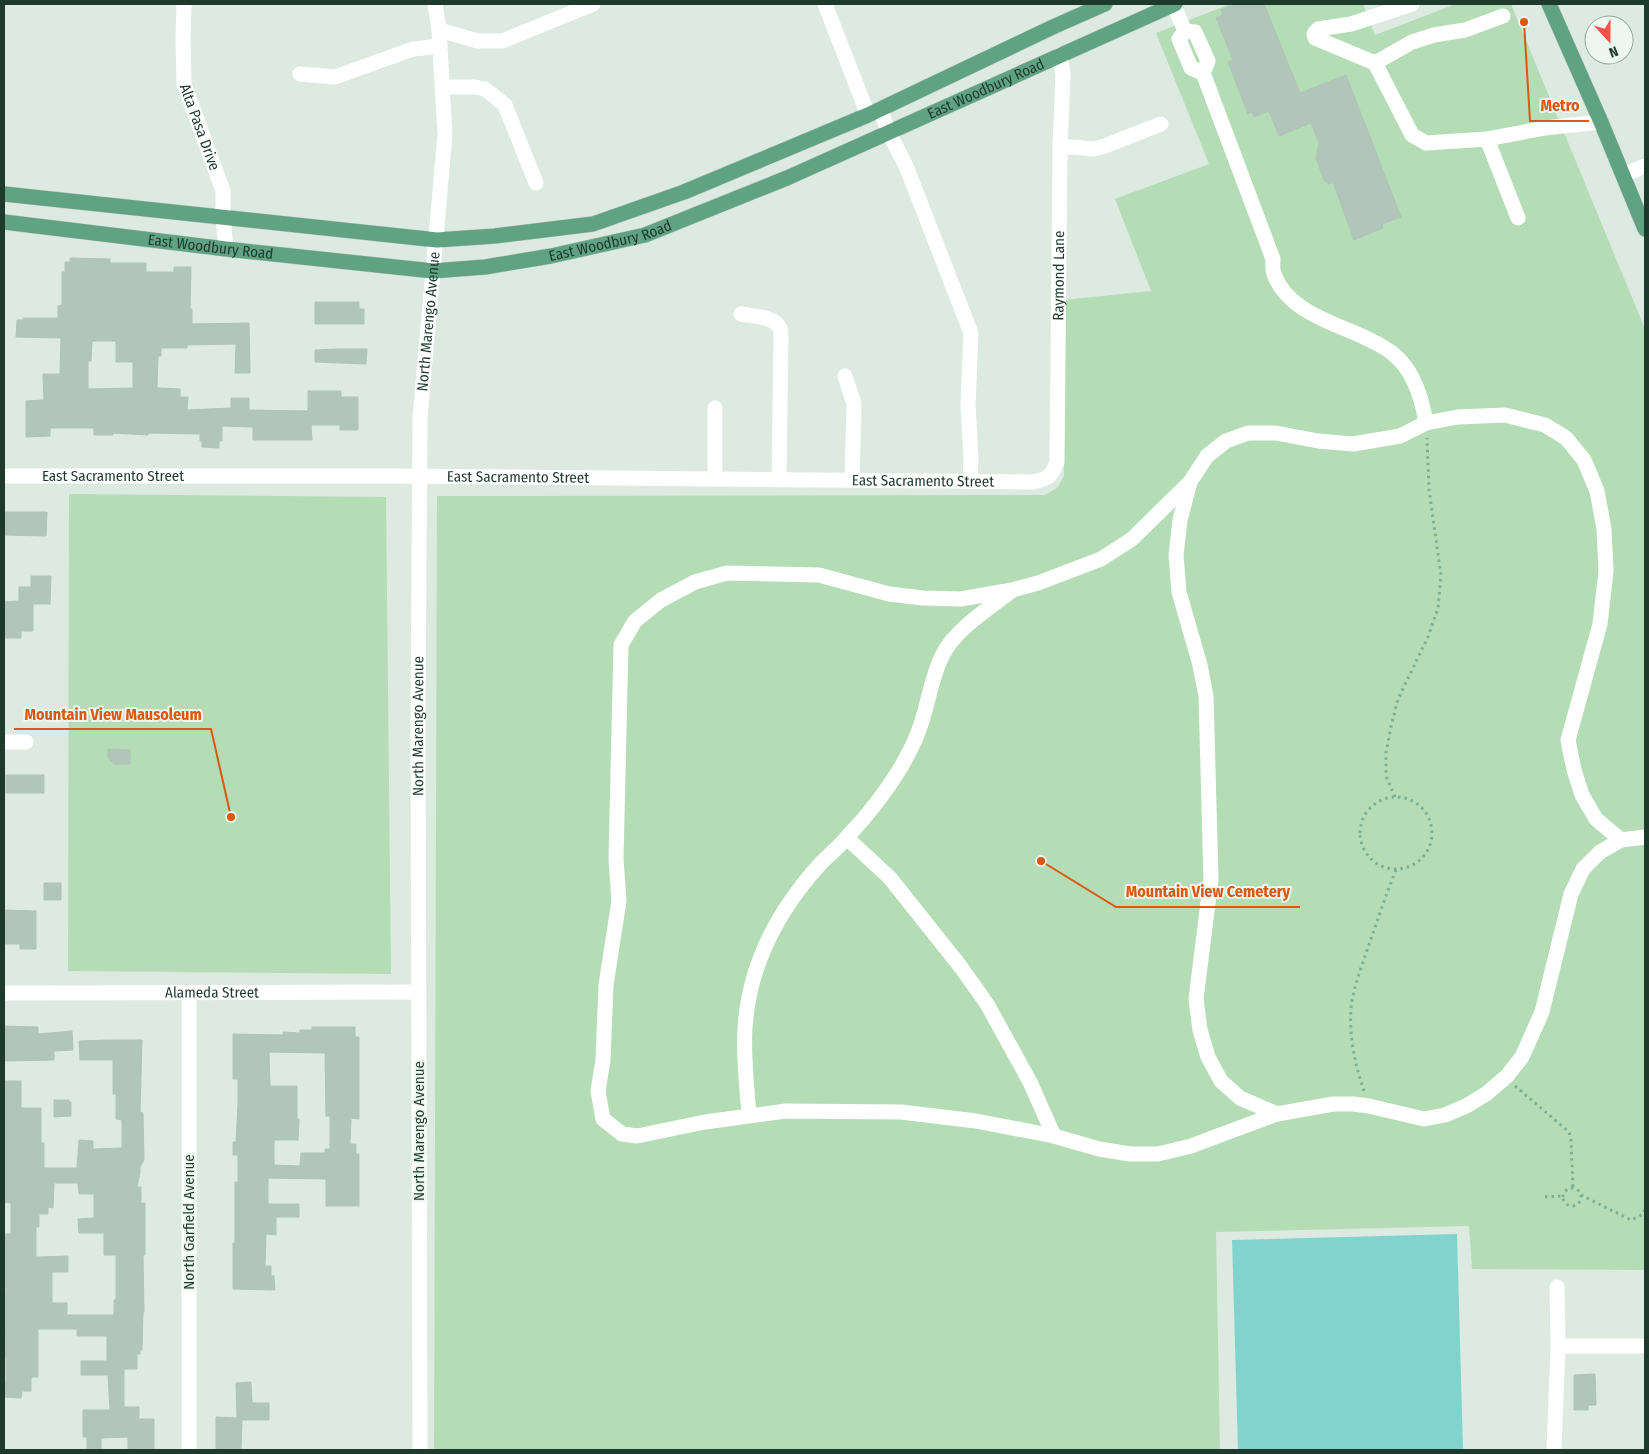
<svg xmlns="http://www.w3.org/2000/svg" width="1649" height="1454" font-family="'Fira Sans Condensed',sans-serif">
<rect width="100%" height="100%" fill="#ddeae1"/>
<path fill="#b4ddb6" d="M1230,4H1363L1375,35L1456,4H1511L1645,329V1270L1472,1269L1469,1226L1216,1232L1220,1450H434L437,496L1045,495L1058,487L1064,476L1062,300L1151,291L1115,199L1209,164L1156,33Z
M69,494L386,497L391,974L68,971Z"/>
<path fill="#81d4ce" d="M1457,1234L1463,1450H1238L1232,1240Z"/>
<path fill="#b2c5ba" stroke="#afc4b7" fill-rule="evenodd" d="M1237,4H1264L1300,93L1346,75L1401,217L1382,224L1383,228L1354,240L1333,182L1329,184L1324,180L1316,158L1319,143L1311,123L1279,136L1269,111L1254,117L1252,112L1248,114L1228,62L1233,60L1216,18L1223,15L1221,10Z
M70,258L110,259V263H146V272H174V267H191L190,309H192V324L249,323L250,373H235L236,344L187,345V348H161V356H158L157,388L180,389V397H188L187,410L231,408V398H249V410L308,411V391H341V397H358V430H340V425H311L312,440H253V427L222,426V441H219V448L202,447V441H200V434L148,433V435L113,433V435H94V428H50V436L26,437V401L44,400L43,374H60L61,338L16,337L17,320H23V318H58V306L62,305V272H65V262H70ZM92,341H116V362H133V388L88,389V361H91Z
M315,302H359V309H364V324H315Z
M338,349H367L366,364L315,362V350Z
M4,512H47L46,536L4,535Z
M31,576H51L50,604H33V631H21V638H4V602L19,601V587H31Z
M108,749L130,750V764H114L108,758Z
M6,775H44V793H6Z
M44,883H61V900H44Z
M6,910L36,911V949H20V944H5Z
M4,1026L38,1027V1034L72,1031L73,1050L54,1051V1060L4,1061Z
M312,1027H355V1037H359V1119L351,1118L350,1144H356V1154H359V1206H326V1179L268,1178V1204H299V1217H276V1235L266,1234L265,1266H271V1276H274L275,1290L233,1289V1243H235V1182H238V1155H233V1142H236L238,1104V1079H233V1034L283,1035V1032L300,1033V1030H312ZM269,1052L325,1053L326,1116H330V1149H325V1153H301L300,1166L274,1165V1140H298L299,1119H297V1086H270Z
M107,1040H142L140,1112L143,1113L144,1160L140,1167V1173L137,1187H141V1203H145V1255H143L144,1312H143L142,1350H140V1354H137V1369H124V1407H139V1419H154V1450H128V1437L101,1438V1450H87V1437H83V1410H110L108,1375H81V1361H107V1336H77V1329H38V1377H31V1391H22L21,1398L4,1397V1383H6V1358H4L6,1287H4V1234H11V1203L4,1202V1081H21V1108H41V1143H44V1168H77L79,1140L93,1141V1149L122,1148V1120L116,1119V1094H113V1060H80L79,1041ZM54,1183H78L79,1194H94V1218L78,1219L79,1233H104V1255H116V1300H114V1315H67V1303H52V1272H68V1256L36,1257V1227H39V1214H48V1207L53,1208Z
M54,1100H69V1102H71V1116L54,1117Z
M1595,1374L1596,1405H1588V1410H1574V1375Z
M251,1382L252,1403H269V1420H242L241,1450H216V1417L237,1418L236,1383Z"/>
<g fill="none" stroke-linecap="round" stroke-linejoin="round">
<g stroke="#c0c8c4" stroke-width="16">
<g id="major">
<path d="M1549,4L1601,122L1645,229"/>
<path d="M4,194L437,240L495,236L593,224L684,192L868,115L1055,26L1105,4"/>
<path id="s5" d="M4,222L226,249L433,271L485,267L551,256L645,235L787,178L1175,4"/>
</g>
</g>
<path stroke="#7bb094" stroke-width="3" stroke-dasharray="2.5 4" stroke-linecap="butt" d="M1360 833a36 36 0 1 1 72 0a36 36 0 1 1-72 0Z
M1395,797L1386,776V753L1391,727L1398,699L1428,637L1438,608L1441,575L1429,490L1427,438
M1515,1086L1569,1132L1571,1140L1573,1188
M1364,1091C1355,1065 1349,1036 1351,1008C1353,990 1360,971 1366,953C1376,925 1385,897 1396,870
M1563 1197a9 9 0 1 1 18 0a9 9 0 1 1-18 0Z
M1581,1195L1631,1220L1642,1215L1645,1210
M1545,1197L1562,1196"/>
<g stroke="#fff" stroke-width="15">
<path id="s1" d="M184,4L183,38L184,84L223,191V217L226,249"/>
<path d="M825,4L868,115"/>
<path d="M1173,4L1185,31"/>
<path d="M1412,4L1351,24L1318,29L1314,34L1315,38L1375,63L1412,135L1426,143L1487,139L1545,128L1601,122"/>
<path d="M439,30L478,41H502L593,4"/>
<path d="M1185,31L1195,32L1208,61L1203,73L1273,259C1273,263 1272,269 1274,274C1290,320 1357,326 1392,353C1413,369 1422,398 1426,423"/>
<path d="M1185,31L1179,39L1191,68L1203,73"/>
<path d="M1375,63L1412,42L1434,35L1465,30L1503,16"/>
<path d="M300,74L335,77L413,49L440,46"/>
<path d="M442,87H475L485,89L505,105L536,183"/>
<path d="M880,109L889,133L906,166L971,333L968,405L971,458L970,481"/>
<path d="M1487,139L1518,218"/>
<path d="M1060,146L1093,149L1102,147L1161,124"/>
<path d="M1623,175L1645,166"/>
<path d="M741,314C752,316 774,316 780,328C781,331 781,334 781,336L779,480"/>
<path d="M845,376L854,404L852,480"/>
<path id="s2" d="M4,476H396L1032,482C1049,479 1051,477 1057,462L1060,146L1063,75L1060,55"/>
<path d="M715,479V408"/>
<path d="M1190,482L1180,520L1176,555L1179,592L1200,665L1206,696L1211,879L1196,999L1200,1030L1208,1057L1221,1081L1240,1098L1277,1114"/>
<path d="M4,742H26"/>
<path d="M847,838L890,878L960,966L987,1004L1030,1082L1054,1136"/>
<path d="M1621,840L1596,819L1582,795L1574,770L1568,740L1600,624L1606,571L1604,529L1597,491L1584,460L1566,438L1545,425L1505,415L1458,417L1426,423L1400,436L1353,444L1318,441L1276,433H1248L1226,441L1207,456L1190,482L1132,539L1101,559L1038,583L1012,590L961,599L923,598L889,594L819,575L727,573L695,582L661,600L635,621L621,645L616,859L619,901L606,985L603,1060L598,1091L603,1119L622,1134L637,1136L705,1122L786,1111L901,1112L976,1121L1054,1136L1099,1149L1130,1154H1158L1191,1146L1277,1114L1333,1104H1353L1369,1106L1424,1119L1445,1115L1466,1106L1486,1094L1507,1076L1522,1057L1542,1012L1571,894L1583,869L1600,852L1621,840L1645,837"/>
<path id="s3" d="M4,993L419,992"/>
<path d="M749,1115C747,1087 743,1057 745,1028C749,965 779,909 821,863C830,854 840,846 848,836C868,815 886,792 901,767C906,758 911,749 915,740C928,712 929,681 943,654C956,629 988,609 1010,592"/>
<path d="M1558,1346H1645"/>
<path d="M189,1450V993"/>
<path id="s4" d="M420,1450L418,718L420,417L445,135L439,30L435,4"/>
<path d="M1554,1450L1558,1346L1557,1287"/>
</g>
<use href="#major" stroke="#5fa382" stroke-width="15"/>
</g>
<g text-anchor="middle" stroke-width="4" stroke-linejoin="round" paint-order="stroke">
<g font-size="15" fill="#1e3a2c" stroke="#edf7f0">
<text dy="5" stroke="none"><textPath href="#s5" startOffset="1018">East Woodbury Road</textPath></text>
<text dy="5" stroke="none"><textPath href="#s1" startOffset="126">Alta Pasa Drive</textPath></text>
<text dy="5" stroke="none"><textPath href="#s5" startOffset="612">East Woodbury Road</textPath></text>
<text dy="5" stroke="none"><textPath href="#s5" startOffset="208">East Woodbury Road</textPath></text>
<text dy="5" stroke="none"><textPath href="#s2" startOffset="1249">Raymond Lane</textPath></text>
<text dy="5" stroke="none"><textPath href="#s4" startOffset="1129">North Marengo Avenue</textPath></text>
<text dy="5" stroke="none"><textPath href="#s2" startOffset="109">East Sacramento Street</textPath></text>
<text dy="5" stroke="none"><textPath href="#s2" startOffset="514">East Sacramento Street</textPath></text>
<text dy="5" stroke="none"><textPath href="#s2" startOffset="919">East Sacramento Street</textPath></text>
<text dy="5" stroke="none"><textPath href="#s4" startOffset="724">North Marengo Avenue</textPath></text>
<text dy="5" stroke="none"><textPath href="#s3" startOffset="208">Alameda Street</textPath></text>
<text transform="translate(419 1131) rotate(-90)" y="5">North Marengo Avenue</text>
<text transform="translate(189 1222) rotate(-90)" y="5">North Garfield Avenue</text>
</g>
</g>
<path fill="none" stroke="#de570e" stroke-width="2" d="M1524 22L1530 121H1589M231 817L211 729H14M1041 861L1116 907H1300"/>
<g fill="#de570e" stroke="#edf7f0" stroke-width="2">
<circle cx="1524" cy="22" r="5"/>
<circle cx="231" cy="817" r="5"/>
<circle cx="1041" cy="861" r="5"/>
</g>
<g font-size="16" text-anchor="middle" font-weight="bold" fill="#de570e" stroke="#edf7f0" stroke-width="4" stroke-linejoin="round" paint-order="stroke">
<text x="1560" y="111">Metro</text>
<text x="113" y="720">Mountain View Mausoleum</text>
<text x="1208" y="897">Mountain View Cemetery</text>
</g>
<rect width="1649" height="1454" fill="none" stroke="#1e3a2c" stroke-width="10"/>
<g transform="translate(1609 40) rotate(159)"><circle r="24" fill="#edf7f0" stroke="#9aaba2"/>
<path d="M0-4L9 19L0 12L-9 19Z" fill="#fa4f4b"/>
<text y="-8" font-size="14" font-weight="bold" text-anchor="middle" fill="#1e3a2c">N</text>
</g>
</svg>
